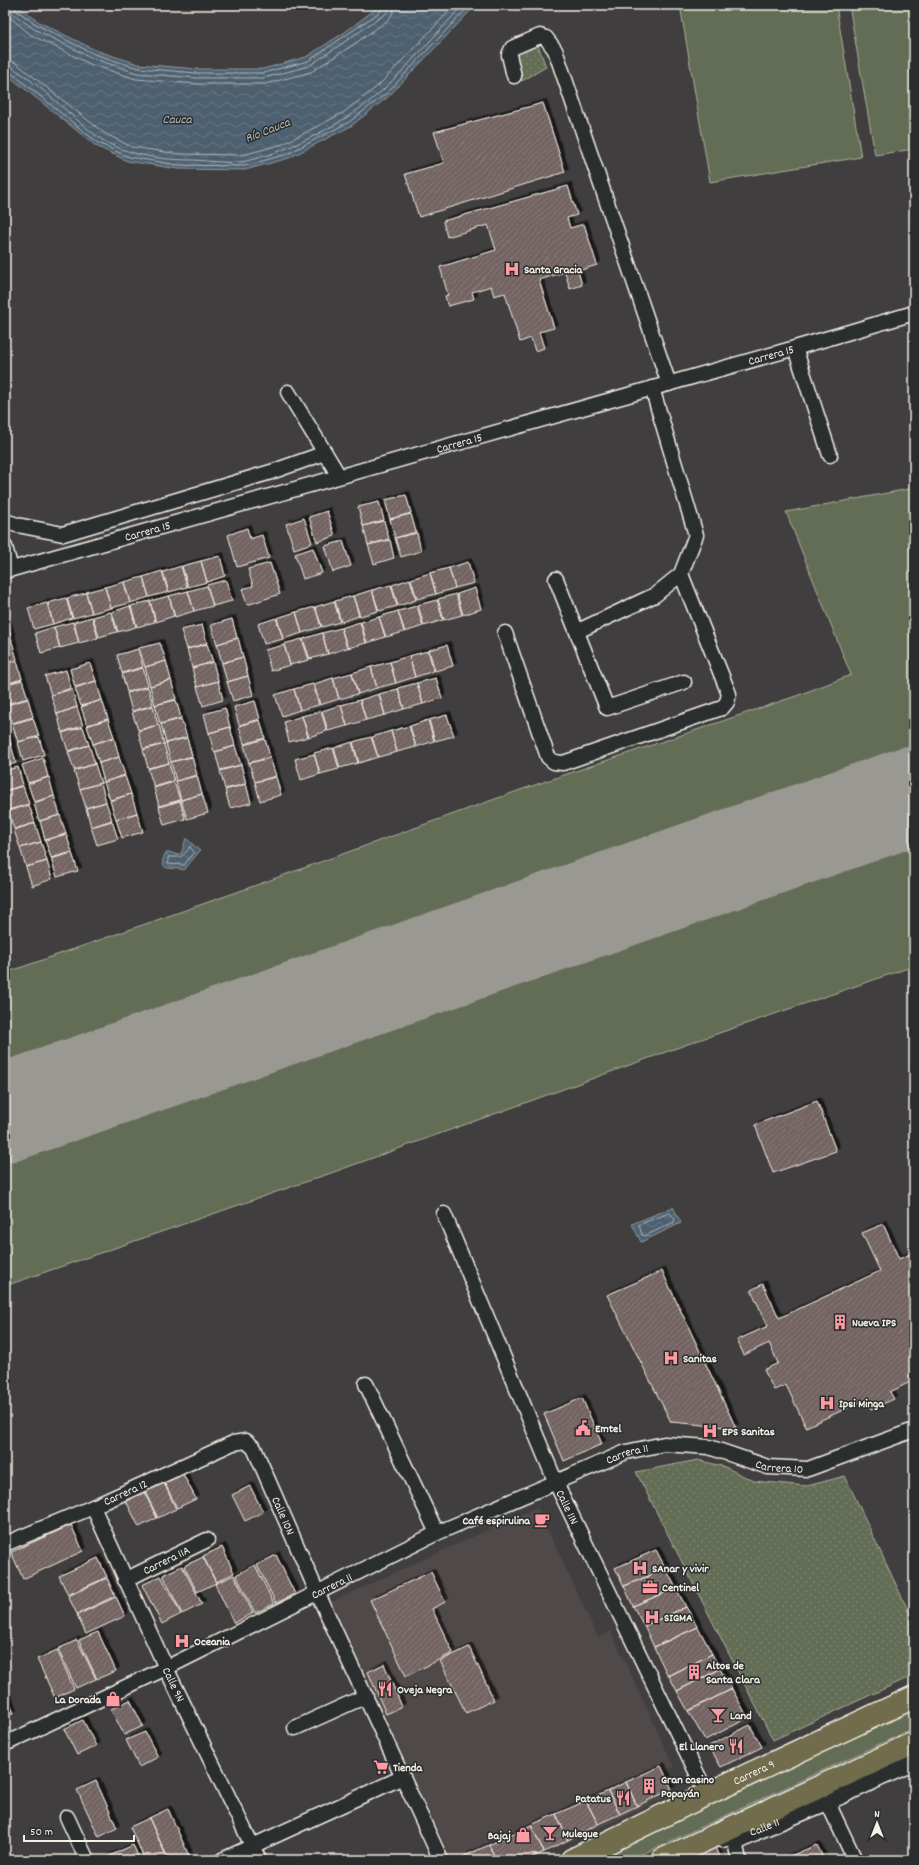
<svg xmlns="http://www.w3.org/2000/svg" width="919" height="1865" font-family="Dekko,sans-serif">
<defs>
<pattern id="park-dots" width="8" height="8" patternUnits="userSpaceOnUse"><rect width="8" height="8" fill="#646d54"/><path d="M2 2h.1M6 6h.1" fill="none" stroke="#7b826d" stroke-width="1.8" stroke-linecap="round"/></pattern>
<pattern id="water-waves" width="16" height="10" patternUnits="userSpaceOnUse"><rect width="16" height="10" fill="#4e6070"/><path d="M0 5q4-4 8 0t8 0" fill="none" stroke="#687784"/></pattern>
<pattern id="building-hatch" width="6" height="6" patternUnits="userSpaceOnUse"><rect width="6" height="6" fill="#736462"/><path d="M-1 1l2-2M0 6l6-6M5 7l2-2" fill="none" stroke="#887b78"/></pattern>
<filter id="shadow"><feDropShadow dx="3.5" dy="-3.5" stdDeviation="0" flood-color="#0009"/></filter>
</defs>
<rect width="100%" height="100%" fill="#403e3e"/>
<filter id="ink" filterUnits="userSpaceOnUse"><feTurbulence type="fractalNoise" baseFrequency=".025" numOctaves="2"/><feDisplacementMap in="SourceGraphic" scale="8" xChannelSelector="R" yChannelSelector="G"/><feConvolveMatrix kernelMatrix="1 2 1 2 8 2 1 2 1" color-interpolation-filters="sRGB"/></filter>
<g filter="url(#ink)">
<path fill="#4f4949" d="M914,651V966L699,1040L334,1172L5,1286V973L237,892L523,789L796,696Z
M537,1507L598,1637L611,1631L674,1767L664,1772L674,1794L529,1860H451L331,1602Z"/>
<path fill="#646d54" stroke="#acaf9e" d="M680,5H836L861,157L710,182Z
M849,5H914V149L875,155Z
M914,488V756L5,1075V973L237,892L523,789L796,696L851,675L786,512Z
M914,839V966L699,1040L334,1172L5,1286V1162Z
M914,1710V1728L630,1860H594L734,1793Z"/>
<path fill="url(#park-dots)" stroke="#acaf9e" d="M538,45L546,67L522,81L512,57Z
M698,1460L725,1467L754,1481L807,1486L845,1476L914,1623V1675L773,1740L636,1472Z"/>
<path fill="url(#water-waves)" stroke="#909aa0" d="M5,5H16L39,22L95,50L138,64L197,69H263L306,57L345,32L381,5H476L389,96L351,126L289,158L245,170L178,169L127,161L96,146L5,73Z
M186,838L200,851L198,853L184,870C175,866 156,874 165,854L169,852L178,855L182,852Z
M673,1207L681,1223L641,1242L632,1224Z"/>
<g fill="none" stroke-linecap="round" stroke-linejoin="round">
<path stroke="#b2b7b8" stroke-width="1" d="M9,5L12,13L34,29L92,58L137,73L196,78H264L309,66L384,15L388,11L389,5
M14,5L16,10L37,25L94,54L138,68L197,73H263L308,61L380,12L384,5
M5,13L31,35L90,64L136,79L197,84H265L311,72L353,45L388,20L393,13L395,5
M5,59L16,63L104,133L132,147L179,154L243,155L283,144L343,113L379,85L455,5
M5,65C21,66 82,127 101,139C128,156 163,160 194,160C209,161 231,164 246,161C292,151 349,121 384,89C412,62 437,33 463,5
M5,70L9,71L98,143L129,157L178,165L245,166L287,154L349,122L387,93L470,5
M190,847L194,852L184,865L168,864V857C182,857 181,859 190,847Z
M670,1213L675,1219L674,1222L645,1236L642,1235L639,1225Z"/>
<path stroke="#9a9893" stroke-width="99" d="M5,1113L914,795"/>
</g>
<path fill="url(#building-hatch)" stroke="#f4f1e8" filter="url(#shadow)" d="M543,103L565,172L419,217L405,174L444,163L434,132Z
M568,186L577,215L567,218L570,228L584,224L597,265L578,271L582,285L570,289L565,272L539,280L554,328L539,332L544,348L535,351L531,338L520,342L505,293L494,296L491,286L472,292L474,299L448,306L445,296L448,295L440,267L496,250L488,225L447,237L443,221Z
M406,495L411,513L390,519L385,500Z
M379,502L384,520L363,526L358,507Z
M327,511L335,536L317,542L309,517Z
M411,514L416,532L395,538L390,519Z
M304,518L312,543L294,549L286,524Z
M384,521L389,539L368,545L363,526Z
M247,528L250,539L262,535L269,558L237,567L228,535Z
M417,533L421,551L401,557L395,538Z
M390,540L394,558L374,564L368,545Z
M343,541L351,566L333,572L325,546Z
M313,548L322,573L303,579L295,554Z
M220,556L225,576L207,582L201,561Z
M201,561L207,582L188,587L182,566Z
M468,562L474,583L455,588L449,568Z
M270,563L280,594L247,605L242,589L253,586L248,569Z
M181,566L187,587L169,592L163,572Z
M449,568L455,588L436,594L430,573Z
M162,571L168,592L149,597L143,577Z
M430,573L436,594L417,599L411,579Z
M143,577L149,597L130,603L124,582Z
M410,579L416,600L398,606L392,585Z
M226,580L232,601L213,606L207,585Z
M124,582L130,603L111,608L105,587Z
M391,585L397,606L379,611L372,590Z
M207,586L213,606L194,611L188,591Z
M105,587L111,608L92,613L86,592Z
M475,588L481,609L463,615L457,594Z
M372,590L378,611L360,616L353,596Z
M188,591L194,611L175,617L169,596Z
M86,593L92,613L73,618L67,598Z
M456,594L462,615L444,620L438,599Z
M169,596L174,616L156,622L150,601Z
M353,596L359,616L341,622L335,601Z
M66,598L72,618L53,624L48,603Z
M437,600L443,620L424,626L418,605Z
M150,601L155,622L137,627L131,606Z
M334,601L340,622L322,627L315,607Z
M47,603L53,624L34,629L28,608Z
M130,606L136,627L118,632L112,612Z
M417,606L423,626L405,632L398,611Z
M315,607L321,627L302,633L296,612Z
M398,611L404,632L386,637L379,617Z
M111,612L117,632L99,637L93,617Z
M296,612L302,633L283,639L277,618Z
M92,617L98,638L79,643L74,622Z
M379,617L385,637L367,643L361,622Z
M276,618L283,639L264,644L258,624Z
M232,619L237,638L217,644L211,625Z
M7,622L12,641L5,643V623Z
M73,622L79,643L60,648L54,627Z
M360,622L366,643L348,648L341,628Z
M202,625L207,643L187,649L181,630Z
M54,627L60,648L41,653L35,633Z
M341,628L347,648L328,654L322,633Z
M322,633L328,654L310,659L303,639Z
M238,638L243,657L222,663L217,644Z
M302,639L309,660L290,665L284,644Z
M12,642L17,660L5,664V644Z
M160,643L166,661L145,667L139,648Z
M207,644L213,662L192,668L187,649Z
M284,645L290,665L271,671L265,650Z
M447,645L453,666L435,671L429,650Z
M138,649L143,667L122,673L117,655Z
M428,651L434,671L415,677L409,656Z
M409,656L415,677L396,683L390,662Z
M243,657L248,676L227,682L222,663Z
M17,661L22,679L5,684V664Z
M166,661L171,680L150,686L145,667Z
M213,662L218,681L197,687L192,668Z
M390,662L396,683L377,688L371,667Z
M90,663L96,681L75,687L70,669Z
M371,667L377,688L358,694L352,673Z
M143,668L148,686L127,692L122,674Z
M66,670L71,688L51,695L45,676Z
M352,673L358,694L339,699L333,678Z
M248,676L253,695L233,701L227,682Z
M333,678L339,699L320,705L314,684Z
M436,678L442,698L423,704L417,683Z
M22,680L28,698L7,704L5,685Z
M171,680L176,699L155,705L150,686Z
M96,681L102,700L81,706L75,688Z
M218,681L223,700L203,706L197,687Z
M417,683L423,704L404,709L398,688Z
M313,684L319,705L300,710L294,689Z
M148,687L153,705L132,711L127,693Z
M72,689L77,707L57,714L51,695Z
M294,689L300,710L282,716L275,695Z
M398,689L404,709L385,715L379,694Z
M379,694L385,715L366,720L360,700Z
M28,699L33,717L12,723L7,705Z
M102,700L108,719L87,725L81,707Z
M176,700L181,718L160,724L155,705Z
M360,700L366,720L347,726L341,705Z
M255,701L260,719L239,725L234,707Z
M341,705L347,726L328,731L322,711Z
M153,706L158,725L138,730L132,712Z
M77,707L83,726L62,732L57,714Z
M225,708L230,727L209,733L204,714Z
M321,711L327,731L309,737L302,716Z
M447,715L454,736L435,741L429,720Z
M302,716L308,737L289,742L284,722Z
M33,718L39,736L18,742L12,724Z
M108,719L114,737L93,744L87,726Z
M181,719L187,737L166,743L161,724Z
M260,720L265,738L244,744L239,726Z
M428,720L434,741L416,747L410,726Z
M159,725L164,744L143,749L138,731Z
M5,726L11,744L5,746Z
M409,726L416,747L397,752L391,731Z
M83,727L89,745L68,751L62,733Z
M230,727L235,746L214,752L209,733Z
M391,731L397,752L378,757L372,737Z
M39,737L44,755L23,761L18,742Z
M371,737L378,757L359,763L353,742Z
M114,738L119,757L99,763L93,744Z
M187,738L192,756L171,762L166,743Z
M265,739L270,757L249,763L244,745Z
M352,742L358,763L340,768L334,748Z
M164,744L169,763L148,768L143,750Z
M11,745L16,763L5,766V746Z
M89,745L95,764L74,770L68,752Z
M235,746L241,765L220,770L215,752Z
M333,748L339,769L320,774L314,753Z
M314,754L320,774L301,780L295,759Z
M119,757L125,775L104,782L99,763Z
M192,757L197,775L176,781L171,762Z
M43,758L48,777L28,783L22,765Z
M270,758L276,776L255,782L249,763Z
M169,763L174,781L154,787L148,769Z
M95,764L101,783L80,789L74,771Z
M241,765L246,784L225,789L220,771Z
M18,767L23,785L5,791V771Z
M125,776L131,794L110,800L104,782Z
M197,776L202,794L181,800L176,781Z
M49,777L54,796L34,802L28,784Z
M276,777L281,795L260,801L255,782Z
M174,782L180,800L159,806L154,788Z
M101,783L106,802L86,808L80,789Z
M246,784L251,803L230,808L225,790Z
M23,786L29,804L8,810L5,800V791Z
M131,794L137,813L116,819L110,801Z
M202,794L208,813L187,819L181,800Z
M54,796L60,815L39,821L34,803Z
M180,801L185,819L164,825L159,807Z
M106,802L112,820L91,827L86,808Z
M29,805L35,823L14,829L8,811Z
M137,813L143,832L122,838L116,819Z
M60,815L66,834L45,840L40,821Z
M112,821L118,839L97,845L91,827Z
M35,823L41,842L20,848L14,830Z
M66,834L72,852L51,858L45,840Z
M41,842L47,861L26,867L20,848Z
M72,853L78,871L57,877L51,859Z
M47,861L52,879L32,886L26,867Z
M817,1101L836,1151L773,1173L755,1125Z
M883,1224L899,1259L914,1252V1380L890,1392L894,1399L871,1409L867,1399L806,1427L786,1385L774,1390L764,1370L778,1363L769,1343L744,1355L737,1340L768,1326L751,1290L763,1284L779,1318L880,1271L862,1233Z
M662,1271L736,1428L671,1422L607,1295Z
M582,1398L602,1444L564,1461L544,1414Z
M183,1474L196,1499L177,1508L164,1482Z
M164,1483L176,1509L158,1518L145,1492Z
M250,1486L263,1512L245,1521L232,1495Z
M144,1492L157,1518L139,1527L126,1501Z
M71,1525L83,1551L23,1579L11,1552Z
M222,1547L234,1573L216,1582L203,1556Z
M656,1550L666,1569L624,1586L615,1568Z
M276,1555L295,1594L276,1603L257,1565Z
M203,1557L216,1583L197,1592L184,1566Z
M98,1558L107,1577L68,1595L59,1576Z
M255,1565L274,1604L255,1613L236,1575Z
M182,1566L202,1604L182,1614L163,1575Z
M666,1569L676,1588L633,1606L624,1586Z
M431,1572L445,1602L432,1609L453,1653L406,1676L370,1600Z
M234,1575L253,1613L234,1623L215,1584Z
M161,1576L181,1614L162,1624L142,1585Z
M107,1578L115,1596L77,1614L68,1596Z
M676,1588L686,1607L644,1626L633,1606Z
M116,1597L125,1616L86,1634L77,1615Z
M686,1607L698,1627L654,1647L644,1626Z
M698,1627L712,1654L668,1676L654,1647Z
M98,1632L116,1671L97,1679L79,1640Z
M77,1640L96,1679L76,1688L58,1649Z
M469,1647L494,1700L466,1713L440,1661Z
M57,1650L74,1689L55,1698L37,1659Z
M712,1654L720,1669L677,1691L669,1676Z
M384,1664L402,1707L386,1714L368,1672Z
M720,1669L732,1689L688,1711L677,1691Z
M732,1689L748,1718L705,1740L688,1711Z
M5,1694L14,1713L5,1717Z
M130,1700L143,1726L124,1735L111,1709Z
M83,1720L96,1746L77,1755L64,1729Z
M750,1725L762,1747L721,1767L709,1746Z
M145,1732L158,1757L139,1767L126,1740Z
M661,1766L672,1789L637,1806L626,1782Z
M96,1781L117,1828L99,1837L77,1790Z
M626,1782L637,1806L620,1814L608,1791Z
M608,1791L620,1814L598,1824L586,1801Z
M586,1801L598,1824L568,1840L556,1814Z
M168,1809L189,1856L181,1860H169L149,1818Z
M556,1814L568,1840L544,1852L531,1825Z
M149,1818L168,1860H145L130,1827Z
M531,1825L544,1852L526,1860H496L489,1845Z
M133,1845L140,1860H101Z
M489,1845L496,1860H466L464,1856Z
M817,1845L824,1860H780Z
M715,1847L720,1860H699L697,1855Z"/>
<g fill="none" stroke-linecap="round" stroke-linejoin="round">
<g stroke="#f4f1e8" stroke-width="17">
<g id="minor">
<path d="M514,76L509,55L512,48L540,36L546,38L555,50L669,384"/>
<path d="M795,348L830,455"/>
<path d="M288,392L339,476"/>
<path d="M5,521L17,525L63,534L271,472L325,453"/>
<path d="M5,547L11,569"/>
<path id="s1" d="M5,571L795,348L914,313"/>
<path d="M556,579L607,708L684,682"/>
<path d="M578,631L655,595L681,574L696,535L652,388"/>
<path d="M505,633L548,757L554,762L563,763L722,708L727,702L729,694L681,574"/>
<path id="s2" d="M444,1214L556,1483L707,1794"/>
<path d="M366,1384L437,1533"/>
<path id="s3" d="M93,1507L166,1668L259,1860"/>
<path id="s4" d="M5,1544L93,1507L233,1443L246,1441L254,1448L317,1592L441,1860"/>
<path id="s5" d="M125,1580L207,1540"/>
<path d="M295,1728L366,1696"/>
<path id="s6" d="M5,1744L166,1668L437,1533L626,1452L664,1444L709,1447L768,1467L808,1469L914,1430"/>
<path d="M827,1801L855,1860"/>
<path d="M67,1817L87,1860"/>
<path d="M222,1860L403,1777"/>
<path d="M739,1860L736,1847L739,1842L753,1835"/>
</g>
</g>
<g stroke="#f4f1e8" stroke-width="21">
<g id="tertiary">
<path id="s7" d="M722,1838L757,1830L827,1801L914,1761"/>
</g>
</g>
<g stroke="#f4f1e8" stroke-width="25">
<g id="primary">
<path id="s8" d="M572,1860L707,1794L914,1697"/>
<path d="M662,1860L914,1743"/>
</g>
</g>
<use href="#minor" stroke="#2a2d2e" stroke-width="14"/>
<use href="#tertiary" stroke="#2a2d2e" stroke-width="18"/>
<use href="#primary" stroke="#716c4b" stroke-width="22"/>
</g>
</g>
<defs>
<g id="hospital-bare" transform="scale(1.2)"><path d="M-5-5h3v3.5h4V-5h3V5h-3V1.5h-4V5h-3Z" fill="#ff9aa2" stroke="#2a2d2e" stroke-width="2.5" paint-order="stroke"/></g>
<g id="building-bare" transform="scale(1.2)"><path d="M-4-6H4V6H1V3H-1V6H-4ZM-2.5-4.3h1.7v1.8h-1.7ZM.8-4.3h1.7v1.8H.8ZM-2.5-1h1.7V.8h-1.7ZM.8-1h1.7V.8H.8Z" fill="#ff9aa2" stroke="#2a2d2e" stroke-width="2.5" paint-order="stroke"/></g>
<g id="civic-bare" transform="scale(1.2)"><path d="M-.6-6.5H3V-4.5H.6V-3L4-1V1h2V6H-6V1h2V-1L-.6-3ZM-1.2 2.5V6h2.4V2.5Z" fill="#ff9aa2" stroke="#2a2d2e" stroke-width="2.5" paint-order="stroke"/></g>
<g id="cafe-bare" transform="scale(1.2)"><path d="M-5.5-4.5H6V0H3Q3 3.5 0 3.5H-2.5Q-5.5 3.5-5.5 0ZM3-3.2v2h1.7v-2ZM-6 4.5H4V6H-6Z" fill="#ff9aa2" stroke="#2a2d2e" stroke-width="2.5" paint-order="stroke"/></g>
<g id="office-bare" transform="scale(1.2)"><path d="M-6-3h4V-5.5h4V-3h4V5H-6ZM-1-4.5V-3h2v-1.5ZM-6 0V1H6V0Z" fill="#ff9aa2" stroke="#2a2d2e" stroke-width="2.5" paint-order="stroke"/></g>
<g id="restaurant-bare" transform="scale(1.2)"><path d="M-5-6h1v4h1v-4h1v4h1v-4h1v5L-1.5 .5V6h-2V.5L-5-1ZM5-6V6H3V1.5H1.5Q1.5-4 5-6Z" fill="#ff9aa2" stroke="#2a2d2e" stroke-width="2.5" paint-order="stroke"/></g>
<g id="shop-bare" transform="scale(1.2)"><path d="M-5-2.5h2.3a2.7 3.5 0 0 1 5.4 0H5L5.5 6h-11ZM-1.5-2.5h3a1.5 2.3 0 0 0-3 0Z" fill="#ff9aa2" stroke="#2a2d2e" stroke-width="2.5" paint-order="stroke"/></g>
<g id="bar-bare" transform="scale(1.2)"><path d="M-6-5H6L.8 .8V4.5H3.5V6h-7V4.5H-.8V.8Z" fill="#ff9aa2" stroke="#2a2d2e" stroke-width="2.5" paint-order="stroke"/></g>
<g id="supermarket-bare" transform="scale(1.2)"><path d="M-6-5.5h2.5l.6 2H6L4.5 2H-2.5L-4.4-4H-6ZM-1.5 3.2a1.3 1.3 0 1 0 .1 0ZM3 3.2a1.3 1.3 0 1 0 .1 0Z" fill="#ff9aa2" stroke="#2a2d2e" stroke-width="2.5" paint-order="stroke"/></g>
</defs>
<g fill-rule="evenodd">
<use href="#hospital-bare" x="512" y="269"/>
<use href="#building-bare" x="840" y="1322"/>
<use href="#hospital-bare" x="671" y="1358"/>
<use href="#hospital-bare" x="827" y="1403"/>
<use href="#civic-bare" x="583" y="1428"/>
<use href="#hospital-bare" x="710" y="1431"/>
<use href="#cafe-bare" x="542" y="1520"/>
<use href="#hospital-bare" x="640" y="1568"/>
<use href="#office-bare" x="650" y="1587"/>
<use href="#hospital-bare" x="652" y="1617"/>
<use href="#hospital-bare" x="182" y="1641"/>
<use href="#building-bare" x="694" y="1672"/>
<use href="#restaurant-bare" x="385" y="1689"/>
<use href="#shop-bare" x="113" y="1699"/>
<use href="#bar-bare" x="718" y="1715"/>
<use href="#restaurant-bare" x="736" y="1746"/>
<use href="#supermarket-bare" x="381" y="1767"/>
<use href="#building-bare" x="649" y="1786"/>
<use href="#restaurant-bare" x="623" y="1798"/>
<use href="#bar-bare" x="550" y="1833"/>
<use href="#shop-bare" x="523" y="1835"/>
</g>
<g text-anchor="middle" stroke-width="3" stroke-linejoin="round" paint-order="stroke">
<g font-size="12" font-weight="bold" fill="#f4f1e8" stroke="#2a2d2e" text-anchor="start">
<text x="524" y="273">Santa Gracia</text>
<text x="852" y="1326">Nueva IPS</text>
<text x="683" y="1362">Sanitas</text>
<text x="839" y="1407">Ipsi Minga</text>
<text x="595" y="1432">Emtel</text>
<text x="722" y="1435">EPS Sanitas</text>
<text x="530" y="1524" text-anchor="end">Café espirulina</text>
<text x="652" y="1572">SAnar y vivir</text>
<text x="662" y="1591">Centinel</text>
<text x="664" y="1621">SIGMA</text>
<text x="194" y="1645">Oceania</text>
<text x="706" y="1669">Altos de<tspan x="706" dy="14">Santa Clara</tspan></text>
<text x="397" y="1693">Oveja Negra</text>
<text x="101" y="1703" text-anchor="end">La Dorada</text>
<text x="730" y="1719">Land</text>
<text x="724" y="1750" text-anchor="end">El Llanero</text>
<text x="393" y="1771">Tienda</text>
<text x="661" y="1783">Gran casino<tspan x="661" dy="14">Popayán</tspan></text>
<text x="611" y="1802" text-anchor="end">Patatus</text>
<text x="562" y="1837">Mulegue</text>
<text x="511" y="1839" text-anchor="end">Bajaj</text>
</g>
<g font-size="12" fill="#f4f1e8" stroke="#2a2d2e">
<text dy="4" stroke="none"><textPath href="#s1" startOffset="796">Carrera 15</textPath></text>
<text dy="4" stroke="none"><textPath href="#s1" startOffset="472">Carrera 15</textPath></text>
<text dy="4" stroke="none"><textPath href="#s1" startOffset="148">Carrera 15</textPath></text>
<text dy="4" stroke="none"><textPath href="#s6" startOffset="687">Carrera 11</textPath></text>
<text dy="4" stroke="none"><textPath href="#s6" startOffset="844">Carrera 10</textPath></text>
<text dy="4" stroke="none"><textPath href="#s4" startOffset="131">Carrera 12</textPath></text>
<text dy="4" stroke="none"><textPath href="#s2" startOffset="318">Calle 11N</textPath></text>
<text dy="4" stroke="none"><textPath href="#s4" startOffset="347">Calle 10N</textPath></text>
<text dy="4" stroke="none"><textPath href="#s5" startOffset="46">Carrera 11A</textPath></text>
<text dy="4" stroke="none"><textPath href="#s6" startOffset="363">Carrera 11</textPath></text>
<text dy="4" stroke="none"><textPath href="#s3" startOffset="195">Calle 9N</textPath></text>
<text dy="4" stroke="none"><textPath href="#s8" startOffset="202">Carrera 9</textPath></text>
<text dy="4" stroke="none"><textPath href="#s7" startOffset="44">Calle 11</textPath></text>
</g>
<g font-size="13" font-style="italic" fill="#b2b7b8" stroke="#2a2d2e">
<text x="177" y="123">Cauca</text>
<text transform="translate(267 129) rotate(-22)" y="5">Río Cauca</text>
</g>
</g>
<rect width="919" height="1865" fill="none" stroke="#2a2d2e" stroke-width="20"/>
<rect x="10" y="10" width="899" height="1845" fill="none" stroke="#f4f1e8" stroke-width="1.5" filter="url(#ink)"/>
<g transform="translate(877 1823)" stroke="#2a2d2e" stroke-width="3" paint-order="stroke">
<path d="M0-3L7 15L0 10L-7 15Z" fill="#f4f1e8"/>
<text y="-6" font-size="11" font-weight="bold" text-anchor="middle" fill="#f4f1e8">N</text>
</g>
<path d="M24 1835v6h110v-6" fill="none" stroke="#f4f1e8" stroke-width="2"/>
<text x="30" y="1835" font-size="12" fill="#f4f1e8" stroke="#2a2d2e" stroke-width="3" paint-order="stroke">50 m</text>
</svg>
